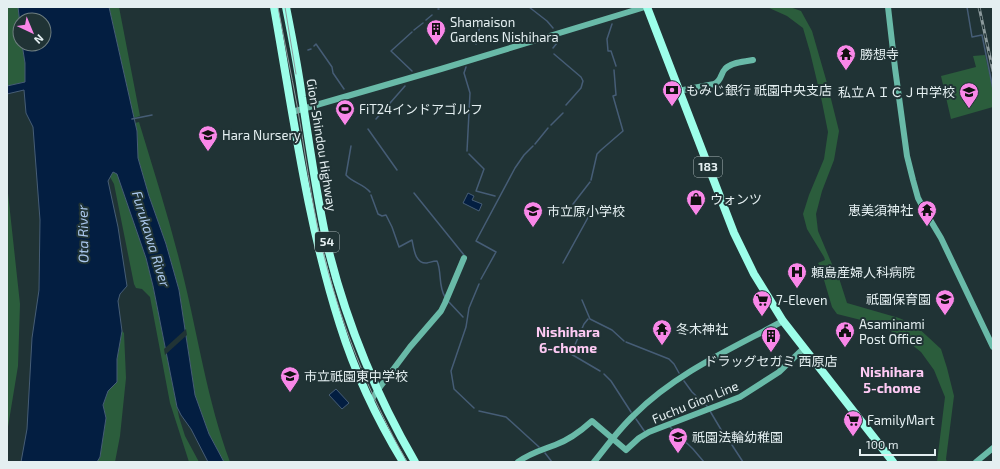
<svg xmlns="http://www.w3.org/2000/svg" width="1000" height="469" font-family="'Exo 2','Noto Sans JP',sans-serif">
<rect width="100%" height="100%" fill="#203335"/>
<path fill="#2b5d3c" d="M7,7H18L20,24V44H22L25,63V82L7,86Z
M109,7H119L140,116L134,118Z
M767,7H790L801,11L812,31L827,83L839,131L834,160L822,191L816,214L818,231L834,269L825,275L818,263L825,260L824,257L807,229L803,214L809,195L824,159L828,132L822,102L810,52L803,28L787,16Z
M985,55L993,90V107L951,119L941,76L976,67L973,56Z
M139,122C154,172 170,221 182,271C198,335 207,400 230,462H224L209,434L195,395L179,290L166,244L149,196L138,158L137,131L135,123Z
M113,172L117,174L146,258L153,286L179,417L185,436L199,462H189L170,403L150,297L142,289L136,288L134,284L114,184L110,177Z
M7,184L20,304L18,366L7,433Z
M838,275L847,303L899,318L915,325L941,349L947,368L954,396L946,459L947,462H937L945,397L934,370L921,352L906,340L889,330L869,322L837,314L832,307L824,280Z
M122,331L124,333L126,378L120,436L115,462H97L100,457L106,418L103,405L108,391L117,382V359Z"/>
<path fill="#031e41" stroke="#465d76" d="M18,7H109L137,131L138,158L149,196L166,244L179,290L195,395L209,434L224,462H208L191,429L181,415L177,407L153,286L146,258L117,174L113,172L108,181L118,227L127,286L120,294L118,301L122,331L117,359V382L108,391L103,405L106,418L100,457L97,462H21L27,429L32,338L39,290L40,220L33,127L26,113L24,90L7,94V86L25,82V63L22,44H44V20H20V24Z
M468,193L474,196L472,200L482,204L479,211L463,203Z
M336,389L349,403L342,409L329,395Z"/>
<path fill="#203335" d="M186,329L187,335L165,355L164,349Z"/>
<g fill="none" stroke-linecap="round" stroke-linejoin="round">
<path stroke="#465d76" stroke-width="1.5" d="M529,7L547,21L553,28
M967,7L972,37L982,35L993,89
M438,9H439
M426,20L432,15
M612,24L607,39L608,51H611L616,66
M414,30L423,23
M476,44L480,25
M314,46L316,44L332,67L333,73L344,89
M553,48L557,43
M308,50L311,49
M391,51L412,71
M391,51L412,32
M554,54L581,77L583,81L581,88L566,105
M466,67L464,73L470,93L467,151
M132,119L152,115
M376,119L405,86
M551,125L563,113
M368,129L397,170
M535,144L548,128
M351,146L346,175C353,183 364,184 370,192
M469,154L484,169L476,191L495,196
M591,180L597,154L601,150L623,131L613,96L616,95L614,70
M414,193L464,255
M371,195L378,214L382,216L386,215L392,227L399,247L412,240C414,249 415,264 427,263C431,262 434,261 437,261C442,272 438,286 445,297
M563,263L590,214L573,204L590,182
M481,279L496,252L476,241L515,168L524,155L533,146
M582,300L590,319L612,330L624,341
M448,301L463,317
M588,319L584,324L571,354L600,371
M626,342L669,359L674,364L679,373
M563,349L570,353
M604,374L611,381L631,412
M684,381L692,392L708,407
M474,408L454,389L451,371L466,327L469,308L479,284
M479,411L506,417L539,447
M710,411L726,438
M636,419L645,432
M670,427L693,449L704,462
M732,445L743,462
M545,453L552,462"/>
<path stroke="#69baa8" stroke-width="6" d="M888,7L895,68L907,156L913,180L918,198L926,213L941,238L993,347
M678,91L714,84C722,81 720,74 725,69C731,62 745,62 753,60
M292,112L441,69L645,7
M370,402L377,391L410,347L441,311L445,303L464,258
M518,462C530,453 542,450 555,445C569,440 582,430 592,421L626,450L639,438L649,432L740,397L779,372L804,348
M594,462C607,446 619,429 634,415C676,373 731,349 783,321
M976,462L993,448"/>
<path stroke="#9cfee9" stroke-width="8" d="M274,7C293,113 307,222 340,325C355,373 377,419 403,462
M286,7C292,37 298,67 302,97C310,148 317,201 329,252C348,327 376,395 415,462
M647,7L734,233L754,274L783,321L893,462"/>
<path stroke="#8c9a9c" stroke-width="1" d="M278,7C284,40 291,72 297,105C305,151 311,198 321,243C339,320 368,393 407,462
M285,7L296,74"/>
<g stroke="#8c9a9c" stroke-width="3">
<path id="rail" d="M979,7L993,71"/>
</g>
<use href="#rail" stroke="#203335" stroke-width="1.5" stroke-dasharray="4.5" stroke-linecap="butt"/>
</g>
<defs>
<g id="building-pin" transform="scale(1)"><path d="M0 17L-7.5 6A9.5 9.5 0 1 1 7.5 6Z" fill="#f987e8" stroke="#203335"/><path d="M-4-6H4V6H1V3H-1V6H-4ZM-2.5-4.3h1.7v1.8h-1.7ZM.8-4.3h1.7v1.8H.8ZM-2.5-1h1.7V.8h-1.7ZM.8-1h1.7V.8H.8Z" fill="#111"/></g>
<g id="temple-pin" transform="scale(1)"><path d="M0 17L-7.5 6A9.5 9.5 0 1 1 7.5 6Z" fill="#f987e8" stroke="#203335"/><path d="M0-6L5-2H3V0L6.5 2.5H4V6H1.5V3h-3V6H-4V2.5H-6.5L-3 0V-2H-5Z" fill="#111"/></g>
<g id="bank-pin" transform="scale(1)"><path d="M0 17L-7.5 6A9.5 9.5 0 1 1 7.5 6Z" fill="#f987e8" stroke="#203335"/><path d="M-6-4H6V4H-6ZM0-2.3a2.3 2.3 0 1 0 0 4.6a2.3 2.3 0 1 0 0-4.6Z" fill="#111"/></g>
<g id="school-pin" transform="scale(1)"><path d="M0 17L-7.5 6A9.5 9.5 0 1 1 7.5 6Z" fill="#f987e8" stroke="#203335"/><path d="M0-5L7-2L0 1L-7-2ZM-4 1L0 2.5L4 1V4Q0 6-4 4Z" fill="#111"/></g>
<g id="stadium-pin" transform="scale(1)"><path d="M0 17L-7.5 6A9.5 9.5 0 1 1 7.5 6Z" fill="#f987e8" stroke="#203335"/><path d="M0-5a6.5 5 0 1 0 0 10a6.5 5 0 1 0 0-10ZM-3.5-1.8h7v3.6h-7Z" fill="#111"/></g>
<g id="shop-pin" transform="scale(1)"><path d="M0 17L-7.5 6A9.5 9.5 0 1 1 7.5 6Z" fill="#f987e8" stroke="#203335"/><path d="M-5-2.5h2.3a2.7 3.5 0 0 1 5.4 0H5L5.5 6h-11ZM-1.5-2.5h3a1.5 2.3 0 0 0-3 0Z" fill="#111"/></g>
<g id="hospital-pin" transform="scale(1)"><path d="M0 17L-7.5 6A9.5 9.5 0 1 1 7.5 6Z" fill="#f987e8" stroke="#203335"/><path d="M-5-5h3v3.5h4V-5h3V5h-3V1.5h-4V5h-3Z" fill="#111"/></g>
<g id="supermarket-pin" transform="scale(1)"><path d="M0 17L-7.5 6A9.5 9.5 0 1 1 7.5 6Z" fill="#f987e8" stroke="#203335"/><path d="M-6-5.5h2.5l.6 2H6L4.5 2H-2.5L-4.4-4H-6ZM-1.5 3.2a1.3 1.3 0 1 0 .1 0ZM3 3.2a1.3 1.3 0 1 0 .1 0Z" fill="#111"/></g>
<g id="civic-pin" transform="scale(1)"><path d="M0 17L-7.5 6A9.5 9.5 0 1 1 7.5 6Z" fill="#f987e8" stroke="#203335"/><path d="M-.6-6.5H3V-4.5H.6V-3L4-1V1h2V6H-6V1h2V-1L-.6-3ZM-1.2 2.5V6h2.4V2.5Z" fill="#111"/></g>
</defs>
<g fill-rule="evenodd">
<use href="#building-pin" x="436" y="29"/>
<use href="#temple-pin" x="846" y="54"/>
<use href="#bank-pin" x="672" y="90"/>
<use href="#school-pin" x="969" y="92"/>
<use href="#stadium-pin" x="345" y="109"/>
<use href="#school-pin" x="208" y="135"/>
<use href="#shop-pin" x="696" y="199"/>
<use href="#temple-pin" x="927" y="210"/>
<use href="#school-pin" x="533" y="211"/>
<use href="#hospital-pin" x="797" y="272"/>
<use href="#school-pin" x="945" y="299"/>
<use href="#supermarket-pin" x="762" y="300"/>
<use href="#temple-pin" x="662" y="329"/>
<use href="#civic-pin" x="845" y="331"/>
<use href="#building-pin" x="771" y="336"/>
<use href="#school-pin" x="290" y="376"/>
<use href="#supermarket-pin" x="853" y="420"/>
<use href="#school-pin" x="678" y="437"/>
</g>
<g text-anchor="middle" stroke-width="4" stroke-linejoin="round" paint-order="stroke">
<g fill="#203335" stroke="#a9b7b9" stroke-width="1">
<rect x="694" y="157" width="28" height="20" rx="3"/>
<rect x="315" y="232" width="24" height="20" rx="3"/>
</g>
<g font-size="12" font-weight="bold" fill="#e4eff1">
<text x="708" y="171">183</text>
<text x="327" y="246">54</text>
</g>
<g font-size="13" fill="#e4eff1" stroke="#203335" text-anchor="start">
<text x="450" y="27">Shamaison<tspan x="450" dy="15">Gardens Nishihara</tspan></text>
<text x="860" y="59">勝想寺</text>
<text x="686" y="95">もみじ銀行 祇園中央支店</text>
<text x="955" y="97" text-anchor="end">私立ＡＩＣＪ中学校</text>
<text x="359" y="114">FiT24インドアゴルフ</text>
<text x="222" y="140">Hara Nursery</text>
<text x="710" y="204">ウォンツ</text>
<text x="913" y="215" text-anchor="end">恵美須神社</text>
<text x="547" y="216">市立原小学校</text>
<text x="811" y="277">頼島産婦人科病院</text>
<text x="931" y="304" text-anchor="end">祇園保育園</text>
<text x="776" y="305">7-Eleven</text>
<text x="859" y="329">Asaminami<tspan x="859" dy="15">Post Office</tspan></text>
<text x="676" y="334">冬木神社</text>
<text x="771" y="366" text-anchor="middle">ドラッグセガミ 西原店</text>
<text x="304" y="381">市立祇園東中学校</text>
<text x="867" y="425">FamilyMart</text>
<text x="692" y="442">祇園法輪幼稚園</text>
</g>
<g font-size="13" fill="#e4eff1" stroke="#203335">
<text transform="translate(322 145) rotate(81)" y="5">Gion-Shindou Highway</text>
<text transform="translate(695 402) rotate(-22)" y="5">Fuchu Gion Line</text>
</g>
<g font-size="14" font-style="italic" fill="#abc8ed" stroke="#203335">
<text transform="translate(83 234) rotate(-91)" y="5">Ota River</text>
<text transform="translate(151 239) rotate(73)" y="5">Furukawa River</text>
</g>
<g font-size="14" font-weight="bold" fill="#fecaf4" stroke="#203335">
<text x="568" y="337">Nishihara<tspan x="568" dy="16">6-chome</tspan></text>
<text x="892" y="377">Nishihara<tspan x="892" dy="16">5-chome</tspan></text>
</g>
</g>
<rect width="1000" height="469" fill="none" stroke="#e4eff1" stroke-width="16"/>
<g transform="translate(32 32) rotate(136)"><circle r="19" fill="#203335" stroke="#6e7e80"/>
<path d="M0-3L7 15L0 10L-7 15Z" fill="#f987e8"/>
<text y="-6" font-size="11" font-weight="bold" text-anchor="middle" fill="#e4eff1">N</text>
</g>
<path d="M860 449v6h75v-6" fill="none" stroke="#e4eff1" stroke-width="2"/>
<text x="866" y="449" font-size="12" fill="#e4eff1" stroke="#203335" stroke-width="3" paint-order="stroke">100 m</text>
</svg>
